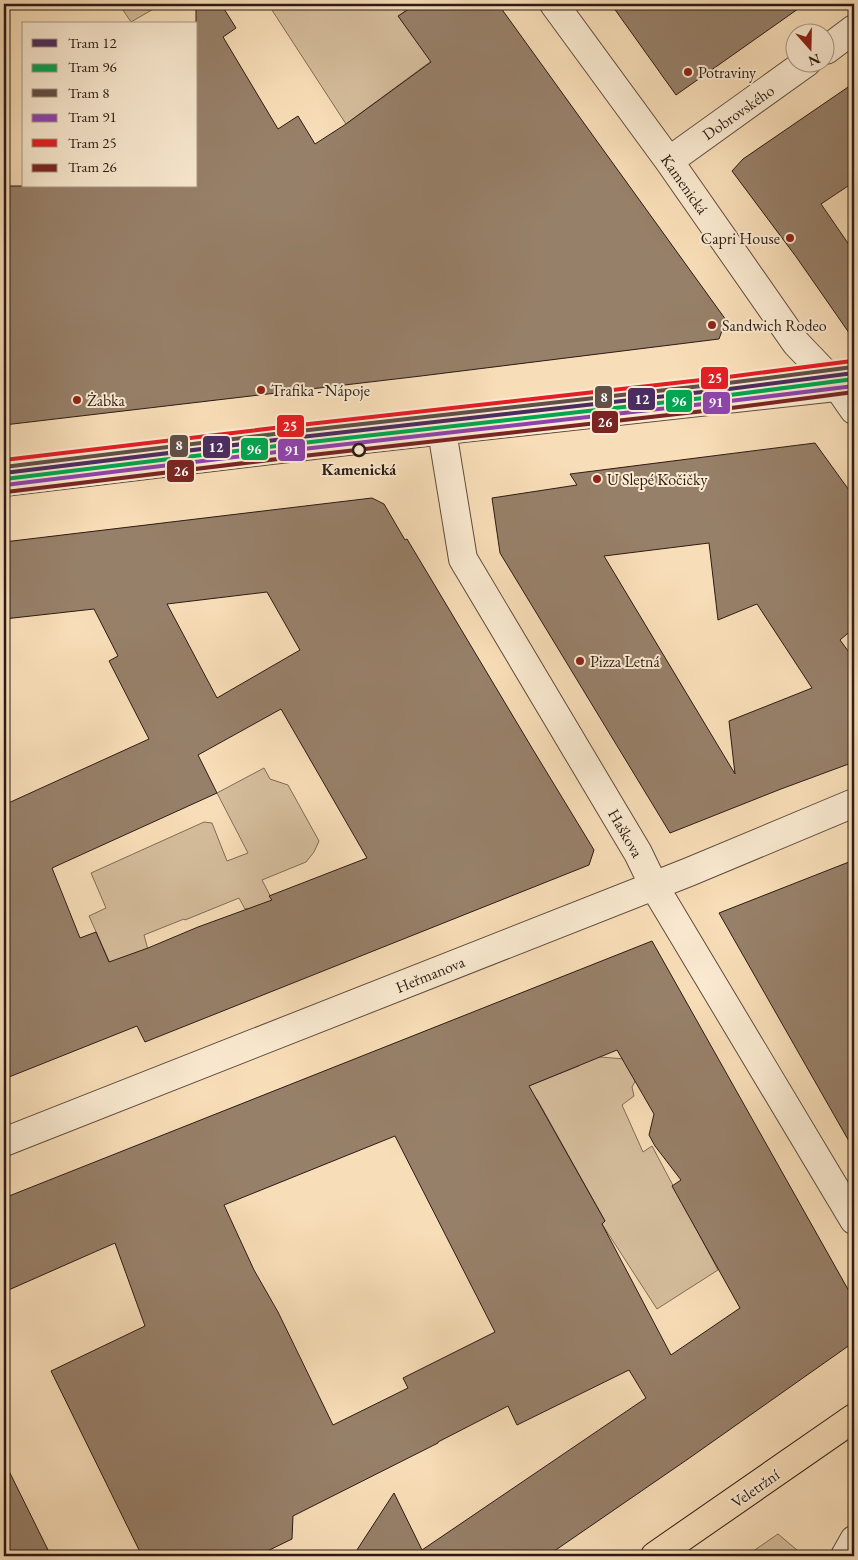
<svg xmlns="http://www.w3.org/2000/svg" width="858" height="1560" font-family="'EB Garamond',serif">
<rect width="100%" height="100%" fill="#f8deb8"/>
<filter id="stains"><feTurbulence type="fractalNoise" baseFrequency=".004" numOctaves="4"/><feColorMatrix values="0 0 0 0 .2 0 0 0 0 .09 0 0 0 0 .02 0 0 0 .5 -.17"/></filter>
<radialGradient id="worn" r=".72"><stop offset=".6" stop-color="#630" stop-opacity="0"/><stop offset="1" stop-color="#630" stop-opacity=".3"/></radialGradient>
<path fill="#d5bd9c" stroke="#816c58" d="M119,4H162L131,22Z
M268,4H400L405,11L399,16L438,56L346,124Z
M264,768L270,779L288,785L319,841L314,852L306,862L262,880L276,907L251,917L247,908L245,909L239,898L185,920L184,919L144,935L150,957L114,972L89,916L106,908L91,873L204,822L212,823L227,861L248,853L217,793Z
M575,1055L625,1059L636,1080L632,1087L634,1096L622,1105L643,1152L652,1146L718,1270L657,1309L602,1224L605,1221L537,1099L524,1106L515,1091L579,1066Z
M778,1534L797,1550L793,1556H746Z"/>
<path fill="#978069" stroke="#2d1b14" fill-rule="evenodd" d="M196,4H221L236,28L223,37L278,129L298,116L315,144L346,124L431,62L398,16L417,4H498L726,320L719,339L421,376L4,425V186H196Z
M611,4H805L676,95Z
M854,83V182L821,204L854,252V340L797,258L732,171L743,159Z
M815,443L854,497V628L840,640L854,659V762L781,789L670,833L500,553L492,498L577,485L570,474ZM709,543L718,620L757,604L812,688L729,721L735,774L604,556Z
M372,498L384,504L405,540L407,539L532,748L594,850L589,865L145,1042L137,1026L4,1079V805L149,739L109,661L118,656L94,609L4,619V542ZM267,592L300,650L217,698L167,604ZM281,709L367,858L269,896L272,900L198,927L148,948L109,962L96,932L80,938L52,868L217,793L198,755Z
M854,860V1150L719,913Z
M652,941L854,1300V1342L688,1459L547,1556H353L394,1493L422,1550L646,1398L629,1370L517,1425L508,1406L438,1442V1443L293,1516L292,1539L257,1556H142L51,1371L145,1326L115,1243L4,1292V1198ZM617,1050L654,1114L649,1135L655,1146L681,1180L672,1186L740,1308L671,1355L602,1224L605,1221L529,1086ZM395,1136L495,1332L403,1378L408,1388L333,1425L278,1312L254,1270L224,1205Z
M4,1461L51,1556H4Z"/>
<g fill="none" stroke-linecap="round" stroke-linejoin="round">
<g stroke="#604c3d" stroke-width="30">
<path id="minor" d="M554,4L669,161L796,343L838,387L854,410
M826,50L854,29
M669,161L807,62
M442,431L463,559L638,853L654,886L854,1220
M4,482L373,438L854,385
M4,1142L689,872L854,803
M845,1556L854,1540"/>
</g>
<g stroke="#2d1b14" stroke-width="30">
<path id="major" d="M655,1556L854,1418"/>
</g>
<use href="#minor" stroke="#faead1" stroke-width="28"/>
<use href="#major" stroke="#f8deb8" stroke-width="28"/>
<g stroke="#faead1" stroke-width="8">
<path id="tram-1" d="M4,473L292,438L729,389L854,373"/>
</g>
<g stroke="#faead1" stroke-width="8">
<path id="tram-2" d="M5,479L293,444L730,395L854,379"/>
</g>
<g stroke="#faead1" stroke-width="8">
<path id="tram-3" d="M4,467L291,432L728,383L853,367"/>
</g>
<g stroke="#faead1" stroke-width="8">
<path id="tram-4" d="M5,485L294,450L730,401L854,386"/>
</g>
<g stroke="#faead1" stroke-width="8">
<path id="tram-5" d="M4,460L291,426L728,377L852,361"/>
</g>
<g stroke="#faead1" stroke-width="8">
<path id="tram-6" d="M6,492L294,457L731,408L854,392"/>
</g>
<use href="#tram-1" stroke="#4c2d5f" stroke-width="4"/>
<use href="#tram-2" stroke="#00a651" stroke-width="4"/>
<use href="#tram-3" stroke="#605047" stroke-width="4"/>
<use href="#tram-4" stroke="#8e44ad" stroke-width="4"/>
<use href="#tram-5" stroke="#e31e25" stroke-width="4"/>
<use href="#tram-6" stroke="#792522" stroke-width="4"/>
</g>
<g fill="#8f2418" stroke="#faead1" stroke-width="2">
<circle cx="688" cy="72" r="5"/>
<circle cx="790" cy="238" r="5"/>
<circle cx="712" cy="325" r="5"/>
<circle cx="261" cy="390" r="5"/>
<circle cx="77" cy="400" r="5"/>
<circle cx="597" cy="479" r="5"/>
<circle cx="580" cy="661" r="5"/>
</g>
<circle fill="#faead1" stroke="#2d1b14" stroke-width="2.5" cx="359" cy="450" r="6"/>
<g text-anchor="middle" stroke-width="4" stroke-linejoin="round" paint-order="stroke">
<g font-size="16" fill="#2d1b14" stroke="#faead1" text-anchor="start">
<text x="698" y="78">Potraviny</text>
<text x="780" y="244" text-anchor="end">Capri House</text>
<text x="722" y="331">Sandwich Rodeo</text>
<text x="271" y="396">Trafika - Nápoje</text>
<text x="87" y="406">Żabka</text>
<text x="607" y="485">U Slepé Kočičky</text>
<text x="590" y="667">Pizza Letná</text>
</g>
<g font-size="16" fill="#2d1b14" stroke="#faead1">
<text transform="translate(738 112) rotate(-35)" y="6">Dobrovského</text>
<text transform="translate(685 184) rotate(55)" y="6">Kamenická</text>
<text transform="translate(626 833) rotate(60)" y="6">Haškova</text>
<text transform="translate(430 974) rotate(-22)" y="6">Heřmanova</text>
<text transform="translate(755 1488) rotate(-35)" y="6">Veletržní</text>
</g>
<g font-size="16" font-weight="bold" fill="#2d1b14" stroke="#faead1">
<text x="359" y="475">Kamenická</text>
</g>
</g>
<g stroke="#faead1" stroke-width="2">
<rect x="700" y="366" width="29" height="24" rx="5" fill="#e31e25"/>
<rect x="594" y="385" width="19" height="24" rx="5" fill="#605047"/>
<rect x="627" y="387" width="29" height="24" rx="5" fill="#4c2d5f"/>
<rect x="665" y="389" width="28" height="24" rx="5" fill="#00a651"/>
<rect x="702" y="391" width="29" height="24" rx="5" fill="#8e44ad"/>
<rect x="591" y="410" width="28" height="24" rx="5" fill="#792522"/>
<rect x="276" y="414" width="29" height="24" rx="5" fill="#e31e25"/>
<rect x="169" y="434" width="20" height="24" rx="5" fill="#605047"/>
<rect x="202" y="435" width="29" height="24" rx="5" fill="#4c2d5f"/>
<rect x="240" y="437" width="29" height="24" rx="5" fill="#00a651"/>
<rect x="277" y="438" width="29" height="24" rx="5" fill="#8e44ad"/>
<rect x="166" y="459" width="29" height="24" rx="5" fill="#792522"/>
</g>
<g font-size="14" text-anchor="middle" font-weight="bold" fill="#fff">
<text x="715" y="383">25</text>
<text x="604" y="402">8</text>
<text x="642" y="404">12</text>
<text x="679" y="406">96</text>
<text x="716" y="407">91</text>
<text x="605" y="427">26</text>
<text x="290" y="431">25</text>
<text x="179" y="450">8</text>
<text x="216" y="452">12</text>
<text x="254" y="454">96</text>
<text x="292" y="455">91</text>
<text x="181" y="476">26</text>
</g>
<rect width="858" height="1560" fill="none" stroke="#f8deb8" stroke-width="20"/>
<rect x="5" y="5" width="848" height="1550" fill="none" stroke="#2d1b14" stroke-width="2.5"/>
<rect x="10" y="10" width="838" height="1540" fill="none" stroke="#2d1b14"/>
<rect x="22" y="22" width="175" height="165" fill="#faead1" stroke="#a89785"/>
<rect x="32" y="39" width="25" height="8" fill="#4c2d5f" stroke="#a89785"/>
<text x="68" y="48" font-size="15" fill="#2d1b14">Tram 12</text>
<rect x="32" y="64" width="25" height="8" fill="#00a651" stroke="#a89785"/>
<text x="68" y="72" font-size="15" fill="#2d1b14">Tram 96</text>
<rect x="32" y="89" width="25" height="8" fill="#605047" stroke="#a89785"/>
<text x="68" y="98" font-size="15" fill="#2d1b14">Tram 8</text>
<rect x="32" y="114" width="25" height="8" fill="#8e44ad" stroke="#a89785"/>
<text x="68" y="122" font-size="15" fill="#2d1b14">Tram 91</text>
<rect x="32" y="139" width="25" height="8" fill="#e31e25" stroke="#a89785"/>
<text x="68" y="148" font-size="15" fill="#2d1b14">Tram 25</text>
<rect x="32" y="164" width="25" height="8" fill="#792522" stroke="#a89785"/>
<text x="68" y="172" font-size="15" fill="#2d1b14">Tram 26</text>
<g transform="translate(810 48) rotate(160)"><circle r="24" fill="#faead1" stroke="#a89785"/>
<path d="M0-4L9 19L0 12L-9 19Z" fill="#8f2418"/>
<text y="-8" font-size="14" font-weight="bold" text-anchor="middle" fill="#2d1b14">N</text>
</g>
<rect width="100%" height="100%" filter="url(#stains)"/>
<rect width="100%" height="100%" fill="url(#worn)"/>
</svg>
